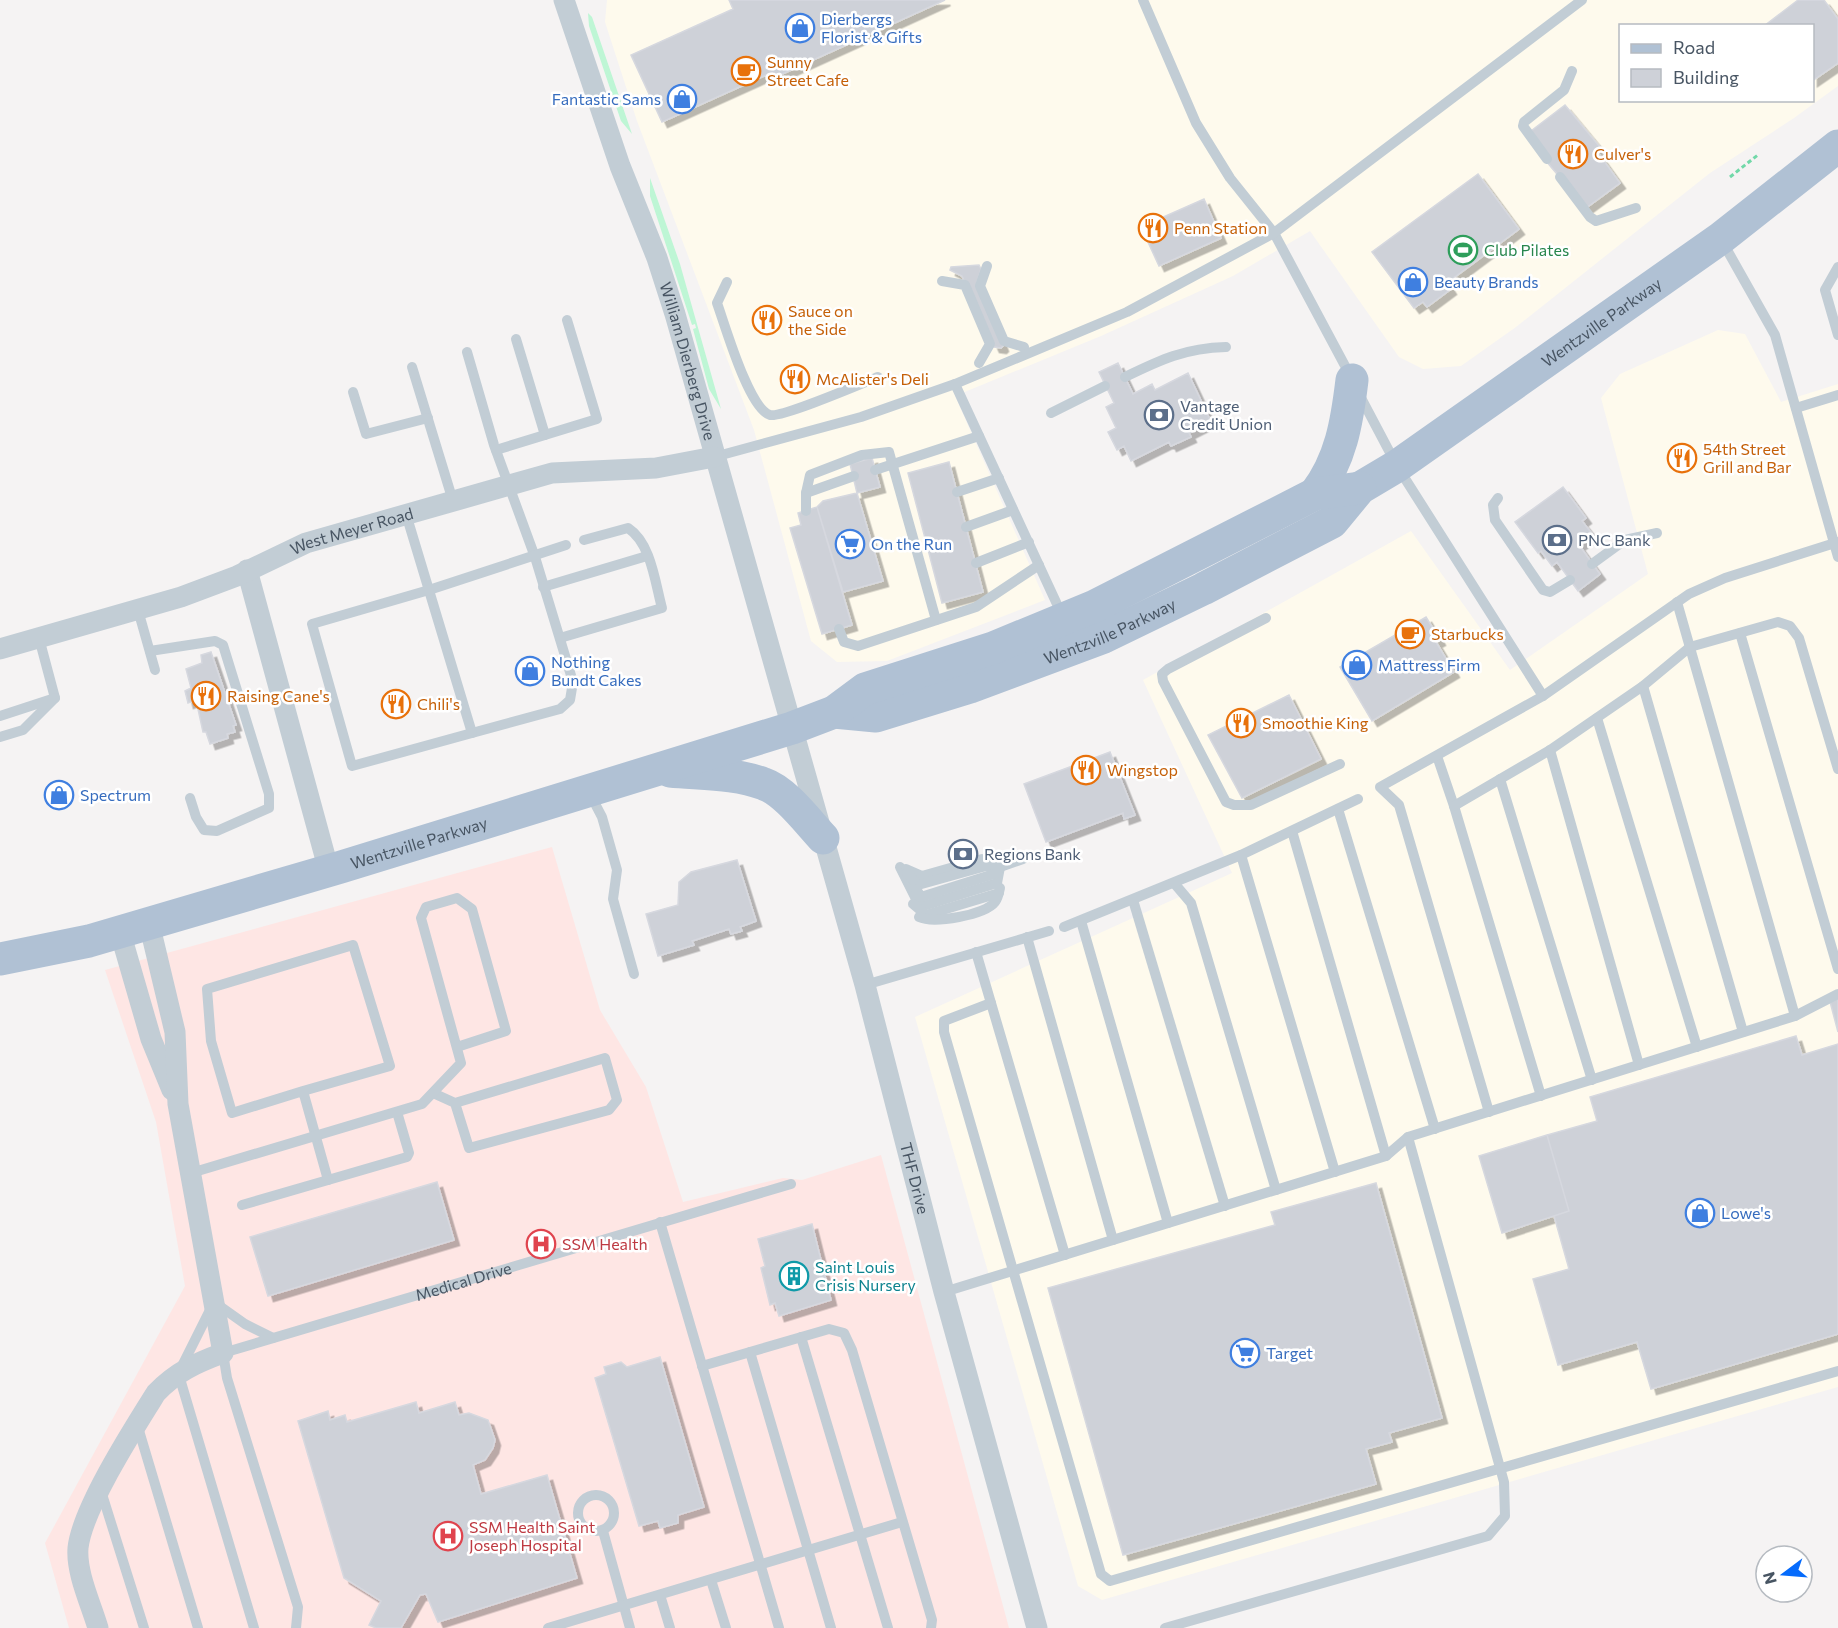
<svg xmlns="http://www.w3.org/2000/svg" width="1838" height="1628" font-family="Commissioner,sans-serif">
<defs>
<filter id="shadow"><feDropShadow dx="5.5" dy="5.5" stdDeviation="0" flood-color="#0004"/></filter>
</defs>
<rect width="100%" height="100%" fill="#f5f3f3"/>
<path fill="#fefaed" fill-rule="evenodd" d="M607,0H1838V86L1794,118L1710,173L1516,327L1461,366L1423,369L1399,357L1310,231L1233,276L1101,336L955,396L1045,600L887,661L837,662L811,641L754,430L637,121L605,22ZM1620,26H1812V100H1620Z
M1718,330L1745,334L1781,402L1838,384V1387L1102,1600L1078,1586L915,1017L1232,873L1143,680L1411,531L1510,670L1648,574L1601,398L1620,374Z"/>
<path fill="#fee6e4" d="M552,847L600,1010L646,1087L683,1202L783,1178L802,1180L881,1155L1009,1628H69L45,1543L185,1286L156,1122L105,970Z"/>
<path fill="#bef6d5" d="M588,13L592,17L632,134L621,121L589,26Z
M650,178L680,264L721,409L709,389L693,329L696,328L695,324L692,325L650,196Z"/>
<path fill="#ced1d8" stroke="#d6d8df" stroke-width="1.5" filter="url(#shadow)" d="M729,0H945L769,80L766,75L662,122L631,55L733,9Z
M1798,0H1824L1838,19V63L1812,81V26H1764Z
M1565,105L1600,147L1596,150L1620,183L1586,208L1546,161L1531,131Z
M1478,174L1519,229L1447,283L1451,289L1427,307L1423,302L1414,308L1372,252Z
M1204,199L1221,238L1159,266L1141,227Z
M979,265L981,269L977,282L1003,346L1001,348L994,347L962,276L950,270L951,267Z
M1118,363L1133,394L1152,384L1155,390L1188,373L1211,422L1189,433L1191,437L1171,446L1169,442L1131,461L1124,446L1117,450L1108,432L1116,428L1106,407L1114,403L1099,372Z
M872,458L880,487L857,493L850,464Z
M949,462L983,592L942,603L908,473Z
M1563,487L1586,518L1582,521L1593,535L1579,545L1600,574L1578,591L1557,562L1552,566L1541,551L1538,553L1515,522Z
M857,493L883,581L843,592L817,507L823,501Z
M817,507L852,625L822,634L790,528L801,525L798,513Z
M1426,617L1440,640L1436,642L1454,672L1372,721L1340,667Z
M211,652L236,725L233,726L235,732L227,734L228,738L210,744L206,732H203L196,700L188,703L185,691L191,688L186,669L202,663L201,655Z
M1289,695L1321,759L1242,798L1208,735Z
M1110,752L1135,815L1124,819L1123,813L1046,842L1024,784Z
M737,860L756,921L740,927L742,931L731,934L729,929L692,941L694,945L658,956L646,914L678,905L679,882L691,872Z
M1838,995V1032L1829,998Z
M1796,1036L1802,1055L1838,1044V1334L1651,1389L1637,1342L1558,1365L1533,1279L1569,1269L1554,1216L1569,1211L1547,1135L1597,1121L1590,1097Z
M1547,1135L1569,1211L1502,1233L1479,1156Z
M437,1182L454,1240L268,1296L250,1237Z
M1376,1183L1442,1418L1389,1433L1392,1442L1366,1449L1376,1484L1123,1555L1048,1288L1275,1225L1271,1212Z
M812,1224L831,1300L779,1316L775,1303L770,1305L761,1268L765,1266L758,1239Z
M660,1357L704,1507L678,1515V1523L660,1528L658,1521L639,1526L595,1378L606,1374L604,1367L621,1362L627,1367Z
M416,1402L419,1413L455,1402L459,1415L469,1413L488,1420L495,1440L493,1448L485,1460L473,1465L481,1494L547,1475L577,1578L438,1622L426,1594L420,1595L401,1628H376L369,1625L381,1601L344,1578L298,1421L328,1411L330,1420L345,1415L347,1422Z"/>
<g fill="none" stroke-linecap="round" stroke-linejoin="round">
<path stroke="#71d8a8" stroke-width="3" stroke-dasharray="4.5 3" stroke-linecap="butt" d="M1730,177L1759,154"/>
<g stroke="#c2cdd5" stroke-width="10">
<path d="M1143,0L1196,123L1230,178L1274,233L1351,377"/>
<path d="M1547,159L1523,126L1524,122L1564,90L1572,71"/>
<path d="M1560,177L1590,217L1596,221L1636,208"/>
<path d="M1722,241L1775,335L1838,557"/>
<path d="M987,266L980,286L1004,341L1024,347"/>
<path d="M1838,267L1825,290L1838,335"/>
<path d="M942,281L965,285L990,344L979,363"/>
<path d="M727,282L717,303C725,325 749,409 770,415C781,418 863,383 878,377"/>
<path d="M516,339L545,435"/>
<path d="M412,367L453,501"/>
<path d="M1125,377C1160,360 1185,348 1226,347"/>
<path d="M955,384L1062,615"/>
<path d="M353,392L366,434L428,418"/>
<path d="M1359,394L1397,466L1543,696"/>
<path d="M1796,408L1838,395"/>
<path d="M1051,413L1105,386"/>
<path d="M496,450L597,419L567,320"/>
<path d="M714,457L861,417L955,384L1127,312L1274,233L1582,0"/>
<path d="M875,470L979,436"/>
<path d="M957,492L999,478"/>
<path d="M806,493L854,476"/>
<path d="M1498,498L1493,505L1495,520L1543,590L1550,592L1570,580"/>
<path d="M806,511V493L810,475L862,455L889,452L936,620"/>
<path d="M406,514L472,733L560,709L570,700L573,682L535,557L494,445L467,352"/>
<path d="M966,527L1013,510"/>
<path d="M976,563L1029,542"/>
<path d="M1592,564L1625,540L1657,533"/>
<path d="M543,587L647,556"/>
<path d="M1677,602L1795,1016"/>
<path d="M138,610L155,670"/>
<path d="M1266,618L1168,669L1162,674L1163,681L1226,802L1234,805H1251L1340,764"/>
<path d="M839,629L844,642L858,646L976,607L1039,565"/>
<path d="M1740,633L1838,969"/>
<path d="M39,638L55,698"/>
<path d="M560,638L662,608C655,582 651,543 628,528L584,540"/>
<path d="M150,651L215,641L223,645L269,794V808L217,831L204,830L196,817L190,798"/>
<path d="M1643,686L1743,1032"/>
<path d="M0,716L52,699"/>
<path d="M1597,718L1697,1047"/>
<path d="M472,733L352,766L312,624L429,590L566,545"/>
<path d="M0,737L23,730L55,698"/>
<path d="M1550,750L1639,1065"/>
<path d="M1437,756L1454,806L1541,1096"/>
<path d="M1500,779L1592,1080"/>
<path d="M590,794L602,817L617,870L613,899L634,974"/>
<path d="M1454,806L1550,750L1643,686L1690,647L1778,622L1790,626L1799,638L1838,769"/>
<path d="M1338,809L1435,1129"/>
<path d="M1292,831L1386,1156"/>
<path d="M1241,855L1335,1172"/>
<path d="M900,867L920,907L997,883L1000,867"/>
<path d="M906,869L922,876L982,859L996,865"/>
<path d="M907,873L918,885L986,866L1000,867L1023,859"/>
<path d="M1174,883L1191,903L1276,1190"/>
<path d="M916,889L921,897L997,873L1000,867"/>
<path d="M1133,900L1225,1206"/>
<path d="M913,904L926,915L999,893"/>
<path d="M919,917C934,924 985,915 995,902C998,898 999,893 1000,888"/>
<path d="M1081,921L1168,1223"/>
<path d="M1064,927L1241,855L1358,799"/>
<path d="M1027,937L1113,1240"/>
<path d="M976,952L1065,1255"/>
<path d="M865,985L1049,931"/>
<path d="M991,1003L944,1021V1032L1101,1574L1110,1581L1838,1371"/>
<path d="M303,1091L232,1113L211,1041L207,989L353,945L390,1066L303,1091L328,1180L407,1157L409,1153L397,1112"/>
<path d="M433,1093L455,1103L469,1148L609,1110L617,1100L605,1058L455,1103"/>
<path d="M1489,1112L1399,805L1380,787L1543,696L1689,594L1725,578L1838,542"/>
<path d="M191,1173L422,1104L461,1063L421,918L426,907L457,898L472,909L506,1031L457,1047"/>
<path d="M242,1205L328,1180"/>
<path d="M660,1222L779,1628"/>
<path d="M944,1292L1386,1156L1408,1137L1795,1016L1838,994"/>
<path d="M801,1337L888,1628"/>
<path d="M750,1352L831,1628"/>
<path d="M702,1366L829,1329L844,1333L852,1350L932,1620L931,1628"/>
<path d="M181,1368L214,1302L245,1324L273,1338"/>
<path d="M178,1372L254,1628"/>
<path d="M137,1424L198,1628"/>
<path d="M101,1491L144,1628"/>
<circle cx="596" cy="1513" r="18"/>
<path d="M603,1531L630,1628"/>
<path d="M711,1580L726,1628"/>
<path d="M660,1595L670,1628"/>
<path id="s1" d="M296,1628L298,1607L227,1378L223,1353L791,1184"/>
<path d="M548,1628L902,1522"/>
<path d="M1165,1628L1488,1536L1505,1516L1504,1482L1408,1137"/>
</g>
<g stroke="#c2cdd5" stroke-width="21">
<path id="s2" d="M564,0L620,166L657,258L675,314L865,985L944,1292L1037,1628"/>
<path d="M247,570L329,871"/>
<path id="s3" d="M0,649L181,597L237,576L306,543L552,473L656,468L714,457"/>
<path d="M120,932L151,1039L172,1090"/>
<path d="M98,1628C91,1604 76,1573 78,1548C82,1509 134,1428 156,1393C176,1372 196,1363 223,1353L178,1104L175,1032L149,923"/>
</g>
<g stroke="#b0c1d4" stroke-width="33">
<path d="M1315,494C1341,460 1347,422 1352,380"/>
<path id="s4" d="M834,712L876,716L970,687L1104,637L1203,589L1332,522L1360,488L1397,466L1721,238L1838,146"/>
<path d="M670,771C700,774 736,773 764,784C785,791 808,822 823,838"/>
<path id="s5" d="M0,959L89,941L341,867L792,728L834,712L865,689L993,648L1095,606L1315,494L1360,488"/>
</g>
</g>
<defs>
<g id="shop-ring" transform="scale(1.5)"><circle r="9.5" fill="#fff" stroke="#3f7fe0" stroke-width="1.5"/><path d="M-5-2.5h2.3a2.7 3.5 0 0 1 5.4 0H5L5.5 6h-11ZM-1.5-2.5h3a1.5 2.3 0 0 0-3 0Z" fill="#3f7fe0"/></g>
<g id="cafe-ring" transform="scale(1.5)"><circle r="9.5" fill="#fff" stroke="#e8710a" stroke-width="1.5"/><path d="M-5.5-4.5H6V0H3Q3 3.5 0 3.5H-2.5Q-5.5 3.5-5.5 0ZM3-3.2v2h1.7v-2ZM-6 4.5H4V6H-6Z" fill="#e8710a"/></g>
<g id="restaurant-ring" transform="scale(1.5)"><circle r="9.5" fill="#fff" stroke="#e8710a" stroke-width="1.5"/><path d="M-5-6h1v4h1v-4h1v4h1v-4h1v5L-1.5 .5V6h-2V.5L-5-1ZM5-6V6H3V1.5H1.5Q1.5-4 5-6Z" fill="#e8710a"/></g>
<g id="stadium-ring" transform="scale(1.5)"><circle r="9.5" fill="#fff" stroke="#2e9e5b" stroke-width="1.5"/><path d="M0-5a6.5 5 0 1 0 0 10a6.5 5 0 1 0 0-10ZM-3.5-1.8h7v3.6h-7Z" fill="#2e9e5b"/></g>
<g id="bank-ring" transform="scale(1.5)"><circle r="9.5" fill="#fff" stroke="#5c6f8a" stroke-width="1.5"/><path d="M-6-4H6V4H-6ZM0-2.3a2.3 2.3 0 1 0 0 4.6a2.3 2.3 0 1 0 0-4.6Z" fill="#5c6f8a"/></g>
<g id="supermarket-ring" transform="scale(1.5)"><circle r="9.5" fill="#fff" stroke="#3f7fe0" stroke-width="1.5"/><path d="M-6-5.5h2.5l.6 2H6L4.5 2H-2.5L-4.4-4H-6ZM-1.5 3.2a1.3 1.3 0 1 0 .1 0ZM3 3.2a1.3 1.3 0 1 0 .1 0Z" fill="#3f7fe0"/></g>
<g id="hospital-ring" transform="scale(1.5)"><circle r="9.5" fill="#fff" stroke="#e0444e" stroke-width="1.5"/><path d="M-5-5h3v3.5h4V-5h3V5h-3V1.5h-4V5h-3Z" fill="#e0444e"/></g>
<g id="building-ring" transform="scale(1.5)"><circle r="9.5" fill="#fff" stroke="#0f9aa8" stroke-width="1.5"/><path d="M-4-6H4V6H1V3H-1V6H-4ZM-2.5-4.3h1.7v1.8h-1.7ZM.8-4.3h1.7v1.8H.8ZM-2.5-1h1.7V.8h-1.7ZM.8-1h1.7V.8H.8Z" fill="#0f9aa8"/></g>
</defs>
<g fill-rule="evenodd">
<use href="#shop-ring" x="800" y="28"/>
<use href="#cafe-ring" x="746" y="71"/>
<use href="#shop-ring" x="682" y="99"/>
<use href="#restaurant-ring" x="1573" y="154"/>
<use href="#restaurant-ring" x="1153" y="228"/>
<use href="#stadium-ring" x="1463" y="250"/>
<use href="#shop-ring" x="1413" y="282"/>
<use href="#restaurant-ring" x="767" y="320"/>
<use href="#restaurant-ring" x="795" y="379"/>
<use href="#bank-ring" x="1159" y="415"/>
<use href="#restaurant-ring" x="1682" y="458"/>
<use href="#bank-ring" x="1557" y="540"/>
<use href="#supermarket-ring" x="850" y="544"/>
<use href="#cafe-ring" x="1410" y="634"/>
<use href="#shop-ring" x="1357" y="665"/>
<use href="#shop-ring" x="530" y="671"/>
<use href="#restaurant-ring" x="206" y="696"/>
<use href="#restaurant-ring" x="396" y="704"/>
<use href="#restaurant-ring" x="1241" y="723"/>
<use href="#restaurant-ring" x="1086" y="770"/>
<use href="#shop-ring" x="59" y="795"/>
<use href="#bank-ring" x="963" y="854"/>
<use href="#shop-ring" x="1700" y="1213"/>
<use href="#hospital-ring" x="541" y="1244"/>
<use href="#building-ring" x="794" y="1276"/>
<use href="#supermarket-ring" x="1245" y="1353"/>
<use href="#hospital-ring" x="448" y="1536"/>
</g>
<g text-anchor="middle" stroke-width="5" stroke-linejoin="round" paint-order="stroke">
<g font-size="16" fill="#366cbe" stroke="#fff" text-anchor="start">
<text x="821" y="25">Dierbergs<tspan x="821" dy="18">Florist &amp; Gifts</tspan></text>
<text x="661" y="105" text-anchor="end">Fantastic Sams</text>
<text x="1434" y="288">Beauty Brands</text>
<text x="871" y="550">On the Run</text>
<text x="551" y="668">Nothing<tspan x="551" dy="18">Bundt Cakes</tspan></text>
<text x="1378" y="671">Mattress Firm</text>
<text x="80" y="801">Spectrum</text>
<text x="1721" y="1219">Lowe's</text>
<text x="1266" y="1359">Target</text>
</g>
<g font-size="16" fill="#c56008" stroke="#fff" text-anchor="start">
<text x="767" y="68">Sunny<tspan x="767" dy="18">Street Cafe</tspan></text>
<text x="1594" y="160">Culver's</text>
<text x="1174" y="234">Penn Station</text>
<text x="788" y="317">Sauce on<tspan x="788" dy="18">the Side</tspan></text>
<text x="816" y="385">McAlister's Deli</text>
<text x="1703" y="455">54th Street<tspan x="1703" dy="18">Grill and Bar</tspan></text>
<text x="1431" y="640">Starbucks</text>
<text x="227" y="702">Raising Cane's</text>
<text x="417" y="710">Chili's</text>
<text x="1262" y="729">Smoothie King</text>
<text x="1107" y="776">Wingstop</text>
</g>
<g font-size="16" fill="#27864d" stroke="#fff" text-anchor="start">
<text x="1484" y="256">Club Pilates</text>
</g>
<g font-size="16" fill="#485563" stroke="#fff">
<text dy="6" stroke="none"><textPath href="#s4" startOffset="876">Wentzville Parkway</textPath></text>
<text dy="6" stroke="none"><textPath href="#s2" startOffset="382">William Dierberg Drive</textPath></text>
<text dy="6" stroke="none"><textPath href="#s3" startOffset="372">West Meyer Road</textPath></text>
<text dy="6" stroke="none"><textPath href="#s4" startOffset="291">Wentzville Parkway</textPath></text>
<text dy="6" stroke="none"><textPath href="#s5" startOffset="435">Wentzville Parkway</textPath></text>
<text dy="6" stroke="none"><textPath href="#s2" startOffset="1230">THF Drive</textPath></text>
<text dy="6" stroke="none"><textPath href="#s1" startOffset="537">Medical Drive</textPath></text>
</g>
<g font-size="16" fill="#4e5e75" stroke="#fff" text-anchor="start">
<text x="1180" y="412">Vantage<tspan x="1180" dy="18">Credit Union</tspan></text>
<text x="1578" y="546">PNC Bank</text>
<text x="984" y="860">Regions Bank</text>
</g>
<g font-size="16" fill="#be3a42" stroke="#fff" text-anchor="start">
<text x="562" y="1250">SSM Health</text>
<text x="469" y="1533">SSM Health Saint<tspan x="469" dy="18">Joseph Hospital</tspan></text>
</g>
<g font-size="16" fill="#0d838f" stroke="#fff" text-anchor="start">
<text x="815" y="1273">Saint Louis<tspan x="815" dy="18">Crisis Nursery</tspan></text>
</g>
</g>
<rect x="1619" y="24" width="195" height="78" fill="#ffffff" stroke="#b6bbc1" stroke-width="1.5"/>
<rect x="1631" y="44" width="30" height="9" fill="#b0c1d4" stroke="#b6bbc1" stroke-width="1.5"/>
<text x="1673" y="54" font-size="18" fill="#485563">Road</text>
<rect x="1631" y="69" width="30" height="18" fill="#ced1d8" stroke="#b6bbc1" stroke-width="1.5"/>
<text x="1673" y="84" font-size="18" fill="#485563">Building</text>
<g transform="translate(1784 1574) rotate(254)"><circle r="28" fill="#ffffff" stroke="#b6bbc1" stroke-width="1.5"/>
<path d="M0-4.5L10 22L0 15L-10 22Z" fill="#056bfc"/>
<text y="-9" font-size="16" font-weight="bold" text-anchor="middle" fill="#485563">N</text>
</g>
</svg>
